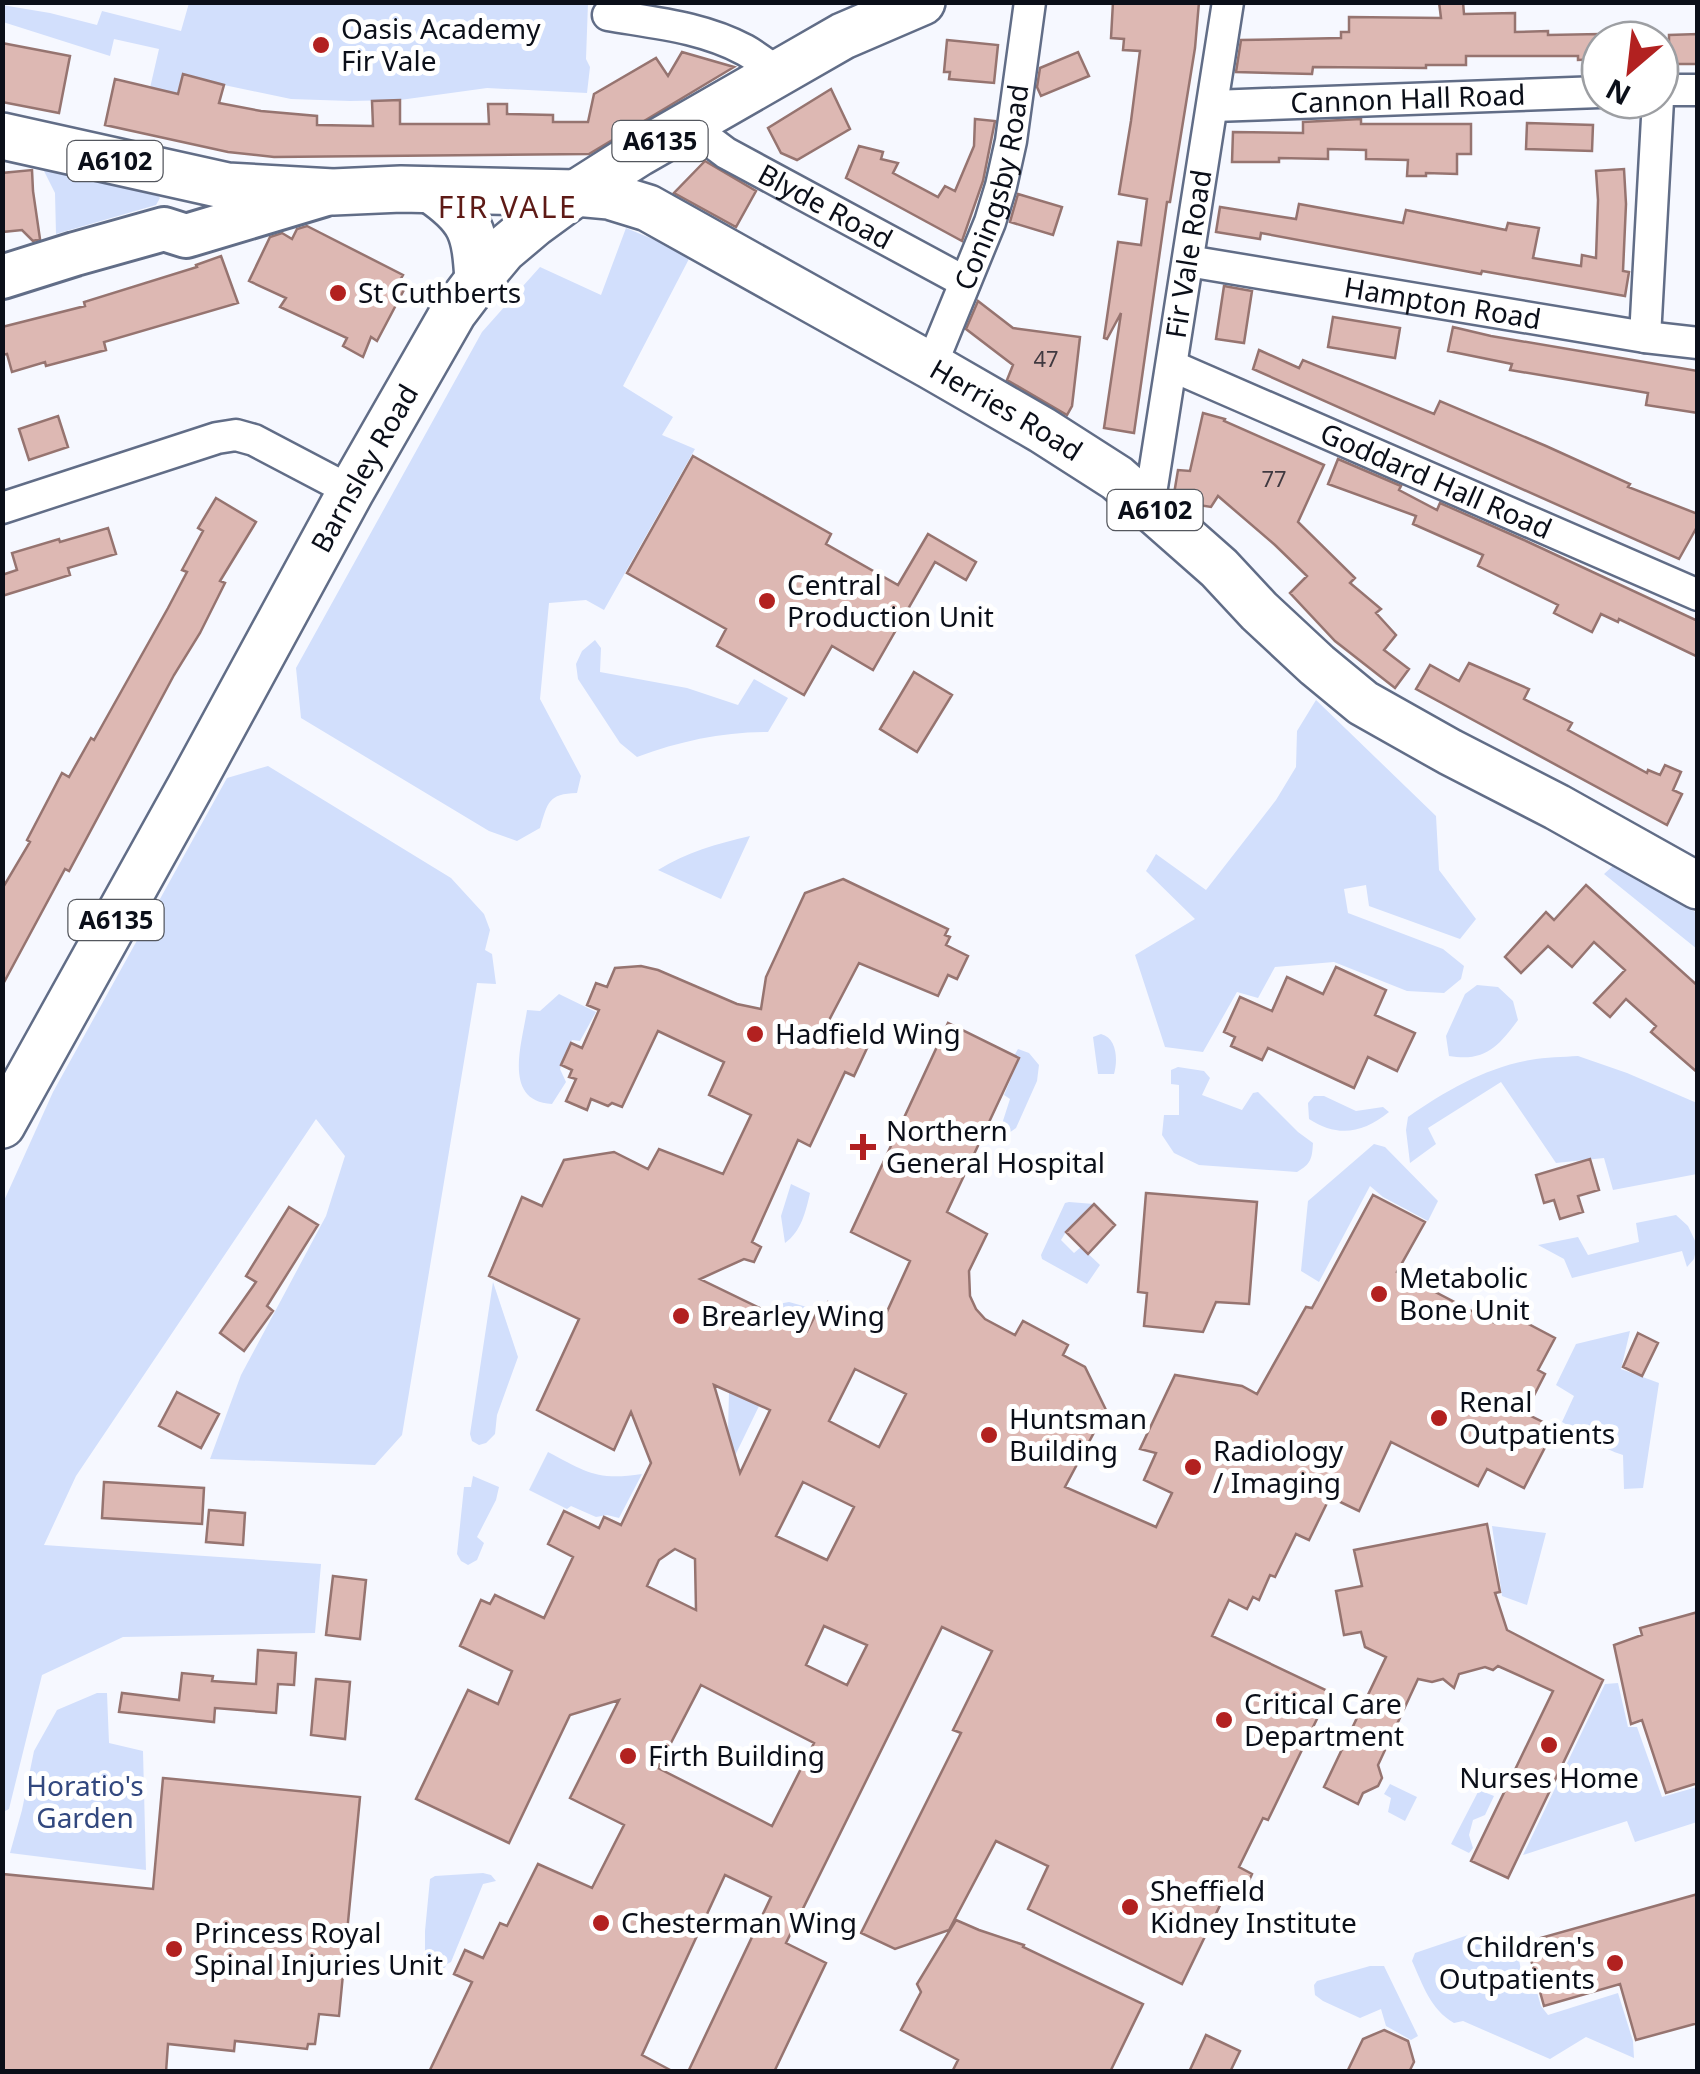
<svg xmlns="http://www.w3.org/2000/svg" width="1700" height="2074" font-family="'Noto Sans',sans-serif">
<rect width="100%" height="100%" fill="#f6f8ff"/>
<path fill="#d2dffc" d="M189,3H588L586,59L590,67L587,93L487,88L400,100L350,101L291,99L224,85L178,95L150,88L159,49L114,39L110,56L3,22L2,5L50,13L97,25L102,11L181,31Z
M43,169L158,196L160,198L156,205L56,234L55,193Z
M626,228L691,255L623,386L673,417L662,435L695,449L604,610L586,600L549,603L540,699L581,776L577,793C548,794 548,802 540,828L517,841L489,831L301,718L296,668L482,332L540,267L601,295Z
M595,640L601,648L600,672L687,688L738,705L754,679L788,698L768,732C723,732 680,741 637,757L620,743L578,679L576,664L582,651Z
M1316,700L1436,816L1439,870L1476,919L1460,939L1369,906L1366,885L1344,889L1348,913L1443,949L1464,966L1461,979L1444,993L1407,991L1334,962L1275,967L1258,998L1237,992L1203,1052L1165,1047L1135,955L1195,919L1146,871L1156,854L1206,890L1276,800L1296,767L1297,731Z
M268,766L451,878L484,914L490,930L485,950L492,954L496,984L477,983L402,1435L375,1465L210,1459L241,1375L326,1216L345,1156L316,1119L76,1476L44,1545L321,1564L315,1633L123,1637L42,1675L9,1809L3,1812V1203L53,1092L227,778Z
M750,836L721,899L658,870C687,852 716,844 750,836Z
M1614,865L1697,913V949L1604,874Z
M1477,985L1498,987L1513,1001L1518,1020C1498,1047 1485,1062 1449,1056L1446,1036L1465,994Z
M559,994L596,1012L580,1041L572,1040L560,1069L566,1082L552,1104C502,1101 522,1044 527,1010L540,1011Z
M1101,1034C1117,1038 1118,1060 1114,1074H1098L1093,1037Z
M1018,1049L1029,1053L1039,1065L1037,1081L1016,1128L1009,1133L1001,1127L1010,1099L1004,1095L1019,1059L1014,1056Z
M1578,1056L1627,1073L1697,1103V1174L1613,1190L1604,1158L1556,1163L1501,1082L1428,1128L1436,1144L1410,1163L1406,1130L1408,1117C1445,1091 1485,1068 1530,1060C1546,1057 1563,1057 1578,1056Z
M1178,1067L1204,1071L1210,1078L1202,1095L1242,1110L1253,1093L1258,1092L1298,1132L1313,1143C1312,1159 1311,1164 1297,1172L1199,1165L1174,1153L1162,1135L1164,1115H1179V1085L1171,1084V1070Z
M1314,1096H1324L1356,1111L1383,1107L1389,1112C1363,1133 1338,1138 1309,1119L1308,1103Z
M1374,1144L1385,1147L1438,1201L1428,1221L1383,1197L1370,1186L1319,1282L1301,1271L1308,1201Z
M791,1184L810,1193C806,1211 801,1232 785,1243L781,1216Z
M1069,1202L1094,1204L1066,1232L1061,1240L1074,1253L1081,1247L1100,1265L1087,1284L1042,1259L1041,1255L1065,1203Z
M1676,1215L1688,1226L1697,1245L1694,1259L1687,1267L1682,1251L1572,1278L1564,1259L1538,1245L1578,1237L1588,1255L1639,1242L1636,1223Z
M493,1282L518,1357L497,1415L495,1434L486,1443L479,1445L472,1441L470,1434Z
M789,1302L807,1307L715,1497L728,1432L729,1392L751,1401L784,1320L771,1313L773,1305Z
M1630,1331L1621,1369L1659,1383L1643,1488L1624,1489L1623,1455C1601,1449 1583,1433 1562,1422L1574,1396L1556,1385L1576,1344Z
M548,1452C586,1472 597,1481 642,1474L619,1518L607,1515L596,1517L571,1506L567,1509L529,1490Z
M473,1476L499,1487L496,1500L477,1537L484,1543L477,1560L468,1565L461,1561L457,1554L464,1487H471Z
M1492,1526L1546,1533L1527,1605L1502,1596Z
M1618,1683L1628,1727H1637L1662,1797L1697,1787V1822L1635,1842L1627,1821L1523,1855L1605,1684Z
M97,1693H107L109,1743L143,1751L146,1870L10,1853L22,1810L34,1751L57,1710Z
M1390,1784L1417,1797L1405,1821L1388,1812L1391,1798L1384,1794Z
M1479,1790L1494,1796L1485,1815L1473,1820L1469,1835L1473,1848L1469,1853L1451,1844Z
M483,1873L491,1875L496,1881L483,1884L451,1962L447,1964L438,1980L425,1973V1931L430,1879L435,1876Z
M1477,1932L1519,1960L1522,1976L1534,1982L1541,2006L1548,2015L1618,1993L1633,2041L1634,2058L1586,2037L1550,2059L1463,2021L1454,2023C1430,2009 1423,1985 1412,1961L1415,1953Z
M1370,1966H1384L1418,2036L1411,2040L1386,2026L1381,2009L1360,2018L1323,2001L1315,1995L1314,1985L1317,1981Z"/>
<path fill="#ddb8b3" stroke="#967470" stroke-width="2.5" fill-rule="evenodd" d="M1113,2H1199L1195,48L1170,202H1167L1134,433L1104,428L1121,313L1107,339L1104,338L1118,242L1141,245L1147,199L1119,194L1131,121L1140,51L1123,50L1124,39L1111,38Z
M1439,2H1463L1464,14L1515,13V32L1548,31V35L1600,34V59L1578,60V56H1466V65H1426V68L1313,67L1312,74L1236,72L1241,40L1341,38V32H1349V17L1441,18Z
M1698,34V64H1669V35Z
M947,40L998,45L994,83L949,79L950,72H944Z
M2,43L70,56L59,113L2,102Z
M682,52L734,67L589,154L274,157L228,152L105,125L115,79L178,94L183,74L224,85L219,103L261,111L317,116V125L373,126L372,101L400,100V124H489L488,104H507V114L553,115V122H588L594,94L656,58L668,76Z
M1078,52L1089,76L1041,96L1037,87L1040,68Z
M831,89L850,129L797,160L781,153L768,128Z
M975,119L995,121L983,181L962,241L846,178L859,146L883,152L881,159L898,163L893,173L938,197L945,186L955,191L974,146Z
M1361,119V124H1471V154H1457V174L1426,173V176H1407L1408,160L1366,159V150L1328,149V159L1279,158V162H1232L1233,132L1303,133V122Z
M1527,123L1593,125L1592,151L1526,149Z
M705,161L756,191L736,227L674,193Z
M1624,169L1626,204L1623,271L1629,272L1625,296L1482,271L1481,274L1261,233L1260,239L1216,232L1220,207L1296,219L1299,204L1403,223L1406,210L1506,230L1508,223L1539,228L1533,258L1581,266L1582,255L1596,258L1598,200L1596,171Z
M32,170L33,191L40,239L33,241L22,230L2,232V173Z
M1018,194L1062,207L1053,235L1010,222Z
M307,226L403,275L399,282L406,286L377,341L371,337L363,357L343,346L347,338L280,307L286,298L249,281L270,237L282,233L292,239L297,229Z
M221,256L238,303L104,342L106,350L46,366L45,362L12,372L7,354L2,355V327L85,306L84,302L197,267L196,265Z
M1224,286L1252,291L1244,343L1216,339Z
M978,301L1013,328L1080,337L1072,406L1067,415L1007,380L1013,365L966,329Z
M1333,317L1400,328L1395,358L1328,347Z
M1453,327L1491,336L1698,371V413L1646,405L1648,393L1510,370L1512,364L1448,351Z
M1259,350L1299,368L1303,360L1434,414L1440,401L1546,446L1630,484L1628,487L1698,514V525L1679,559L1253,369Z
M1203,413L1225,419L1224,421L1324,465L1298,522L1355,578L1350,583L1381,609L1376,613L1396,635L1384,650L1409,669L1395,688L1335,641L1290,593L1307,576L1275,545L1218,496L1211,507L1192,504L1193,500L1174,494L1178,470L1190,471Z
M58,416L68,447L29,460L19,429Z
M693,456L831,534L826,544L898,585L928,534L976,562L966,580L935,562L873,670L832,646L804,695L717,646L726,629L627,573Z
M1338,459L1401,486L1399,490L1437,510L1440,503L1524,540L1698,621V657L1619,619L1618,622L1601,614L1592,632L1554,613L1558,605L1478,566L1483,555L1413,524L1416,516L1328,484Z
M216,498L256,522L220,581L225,583L200,633L174,675L69,871L65,869L2,986V889L30,842L27,840L62,773L69,777L91,738L94,740L168,608L187,572L182,570L203,531L198,528Z
M108,528L116,554L68,568L70,575L2,596V575L17,570L12,553L59,539L60,542Z
M1469,663L1529,689L1524,699L1572,723L1568,730L1647,773L1648,770L1660,775L1665,765L1681,772L1673,790L1682,794L1667,825L1416,689L1430,665L1459,681Z
M914,672L952,695L917,752L880,729Z
M843,879L948,929L945,935L950,937L946,945L968,956L957,979L948,975L938,996L859,963L826,1026L868,1046L854,1076L845,1072L810,1146L798,1140L752,1242L761,1247L754,1262L744,1259L700,1279L807,1331L818,1310L822,1312L828,1302L880,1327L910,1261L851,1232L948,1023L1019,1058L947,1212L987,1234L969,1271L970,1296L976,1309L985,1319L1015,1335L1023,1321L1068,1345L1063,1355L1085,1367L1106,1410L1065,1487L1156,1527L1172,1493L1144,1480L1156,1453L1140,1449L1175,1375L1242,1386L1257,1394L1306,1307L1312,1308L1373,1195L1425,1222L1397,1272L1495,1323L1502,1310L1555,1338L1538,1370L1545,1374L1525,1413L1555,1428L1524,1488L1487,1469L1478,1486L1391,1442L1359,1511L1330,1497L1309,1540L1296,1534L1275,1577L1270,1575L1259,1600L1253,1597L1247,1609L1229,1600L1212,1636L1330,1692L1268,1820L1263,1818L1239,1867L1252,1874L1240,1900L1226,1893L1182,1984L1028,1909L1048,1866L996,1841L949,1930L895,1949L861,1933L961,1733L953,1730L992,1651L942,1627L786,1943L826,1963L774,2072H688L771,1897L725,1875L642,2055L674,2072H429L472,1982L454,1974L465,1950L483,1958L500,1923L507,1926L538,1864L592,1888L624,1825L570,1798L619,1700L570,1715L509,1843L416,1799L468,1690L498,1704L512,1671L460,1646L481,1600L490,1604L495,1595L544,1618L573,1557L548,1544L564,1511L599,1528L604,1517L621,1525L651,1463L631,1412L614,1450L537,1410L579,1319L489,1276L522,1197L542,1206L564,1160L614,1152L648,1169L659,1149L723,1174L751,1115L709,1095L724,1062L658,1031L622,1107L612,1103L608,1106L591,1099L587,1110L566,1101L576,1079L569,1077L572,1070L561,1065L571,1043L582,1048L599,1010L587,1005L596,983L607,987L615,968L641,966L658,970L737,1004L761,1009L766,977L805,893ZM855,1369L906,1394L879,1447L829,1421ZM714,1385L770,1410L740,1473ZM803,1482L854,1507L827,1560L776,1536ZM675,1549L695,1559L696,1610L647,1586L659,1560ZM824,1626L867,1645L847,1685L806,1665ZM701,1685L814,1743L772,1826L658,1768Z
M1586,885L1698,986V1073L1651,1032L1656,1026L1626,999L1610,1017L1594,1003L1625,970L1594,942L1572,967L1548,946L1521,973L1505,957L1546,912L1554,920Z
M1336,967L1386,990L1375,1015L1415,1033L1397,1071L1368,1057L1354,1088L1268,1048L1262,1060L1231,1046L1235,1037L1224,1032L1240,997L1272,1011L1287,977L1323,994Z
M1590,1159L1599,1190L1578,1196L1583,1212L1560,1219L1554,1200L1544,1203L1536,1175Z
M1146,1193L1257,1202L1249,1304L1216,1302L1203,1332L1144,1326L1147,1293L1138,1292Z
M1094,1204L1115,1225L1088,1254L1066,1232Z
M289,1207L318,1225L267,1306L273,1311L244,1351L220,1333L256,1282L246,1276Z
M1638,1333L1658,1343L1642,1376L1623,1367Z
M177,1392L219,1414L201,1448L159,1426Z
M104,1482L204,1488L202,1524L102,1518Z
M209,1510L245,1513L243,1545L206,1542Z
M1487,1524L1500,1592L1495,1593L1507,1630L1603,1680L1508,1878L1471,1861L1553,1691L1498,1666L1493,1670L1485,1667L1459,1674L1454,1688L1443,1679L1432,1682L1418,1679L1378,1765L1382,1778L1378,1786L1363,1793L1358,1804L1324,1787L1386,1657L1365,1647L1361,1632L1344,1635L1336,1591L1362,1586L1354,1550Z
M333,1576L366,1580L360,1639L326,1635Z
M1698,1612V1783L1666,1793L1642,1720L1631,1724L1614,1645L1642,1635L1640,1628Z
M258,1650L296,1653L294,1685L278,1684L276,1713L215,1708L214,1722L119,1712L122,1693L179,1700L182,1673L213,1676L212,1681L256,1684Z
M316,1679L350,1682L345,1739L311,1735Z
M163,1778L360,1797L339,2016L319,2014L315,2044H308L307,2049L235,2041L234,2051L168,2044L166,2072H2V1874L153,1889Z
M1698,1894V2023L1636,2040L1620,1984L1544,2006L1526,1942Z
M956,1920L979,1930L1024,1945L1023,1947L1143,2004L1110,2072H952L958,2060L901,2030L921,1992L917,1984Z
M1384,2030L1408,2041L1414,2062L1409,2072H1347L1363,2039Z
M1206,2035L1240,2051L1230,2072H1189Z"/>
<g fill="none" stroke-linecap="round" stroke-linejoin="round">
<g stroke="#616d87" stroke-width="35">
<g id="minor">
<path d="M608,15C655,23 702,27 745,50C756,56 767,65 777,72"/>
<path d="M1660,90H1698"/>
<path id="s1" d="M1213,106L1600,92"/>
<path id="s2" d="M695,121L710,141L726,153L965,282"/>
<path id="s3" d="M1188,261L1645,337L1698,343"/>
<path d="M1645,337L1658,100"/>
<path id="s4" d="M931,366L990,222L1001,186L1011,141L1030,2"/>
<path id="s5" d="M1172,366L1698,595"/>
<path id="s6" d="M1144,501L1152,487L1228,2"/>
<path d="M2,508L217,438L236,435L254,440L351,491"/>
</g>
</g>
<g stroke="#616d87" stroke-width="48">
<path id="secondary" d="M2,277L75,254L164,229L186,236L323,195"/>
</g>
<g stroke="#616d87" stroke-width="50">
<g id="primary">
<path id="s7" d="M2,136L227,186L333,192L401,189L576,193L609,196L648,208L931,366L1042,430L1117,478L1219,568L1259,611L1317,665L1363,703L1450,752L1557,807L1698,886"/>
<path d="M431,190C472,218 475,232 478,280"/>
<path id="s8" d="M2,1125L190,787L351,491L453,313L478,280L503,250L535,223L576,193L639,153L843,36L922,2"/>
</g>
</g>
<use href="#minor" stroke="#fff" stroke-width="30"/>
<use href="#secondary" stroke="#fff" stroke-width="42"/>
<use href="#primary" stroke="#fff" stroke-width="45"/>
</g>
<g fill="#b22120" stroke="#fff" stroke-width="4">
<circle cx="321" cy="45" r="10"/>
<circle cx="338" cy="293" r="10"/>
<circle cx="767" cy="601" r="10"/>
<circle cx="755" cy="1034" r="10"/>
<path d="M858 1132h10v10h10v10h-10v10h-10v-10h-10v-10h10z"/>
<circle cx="1379" cy="1294" r="10"/>
<circle cx="681" cy="1316" r="10"/>
<circle cx="1439" cy="1418" r="10"/>
<circle cx="989" cy="1435" r="10"/>
<circle cx="1193" cy="1467" r="10"/>
<circle cx="1224" cy="1720" r="10"/>
<circle cx="1549" cy="1745" r="10"/>
<circle cx="628" cy="1756" r="10"/>
<circle cx="1130" cy="1907" r="10"/>
<circle cx="601" cy="1923" r="10"/>
<circle cx="174" cy="1949" r="10"/>
<circle cx="1615" cy="1963" r="10"/>
</g>
<g text-anchor="middle" stroke-width="10" stroke-linejoin="round" paint-order="stroke">
<g font-size="22" fill="#403940">
<text x="1046" y="367">47</text>
<text x="1274" y="487">77</text>
</g>
<g fill="#fff" stroke="#54575e" stroke-width="2.5">
<rect x="612.5" y="121" width="95" height="40" rx="8"/>
<rect x="67.5" y="141" width="95" height="40" rx="8"/>
<rect x="1107.5" y="490" width="95" height="40" rx="8"/>
<rect x="68.5" y="900" width="95" height="40" rx="8"/>
</g>
<g font-size="25" font-weight="bold" fill="#0b0f19">
<text x="660" y="150">A6135</text>
<text x="115" y="170">A6102</text>
<text x="1155" y="519">A6102</text>
<text x="116" y="929">A6135</text>
</g>
<g font-size="28" fill="#0b0f19" stroke="#fff" text-anchor="start">
<text x="341" y="39">Oasis Academy<tspan x="341" dy="32">Fir Vale</tspan></text>
<text x="358" y="303">St Cuthberts</text>
<text x="787" y="595">Central<tspan x="787" dy="32">Production Unit</tspan></text>
<text x="775" y="1044">Hadfield Wing</text>
<text x="886" y="1141">Northern<tspan x="886" dy="32">General Hospital</tspan></text>
<text x="1399" y="1288">Metabolic<tspan x="1399" dy="32">Bone Unit</tspan></text>
<text x="701" y="1326">Brearley Wing</text>
<text x="1459" y="1412">Renal<tspan x="1459" dy="32">Outpatients</tspan></text>
<text x="1009" y="1429">Huntsman<tspan x="1009" dy="32">Building</tspan></text>
<text x="1213" y="1461">Radiology<tspan x="1213" dy="32">/ Imaging</tspan></text>
<text x="1244" y="1714">Critical Care<tspan x="1244" dy="32">Department</tspan></text>
<text x="648" y="1766">Firth Building</text>
<text x="1549" y="1788" text-anchor="middle">Nurses Home</text>
<text x="1150" y="1901">Sheffield<tspan x="1150" dy="32">Kidney Institute</tspan></text>
<text x="621" y="1933">Chesterman Wing</text>
<text x="194" y="1943">Princess Royal<tspan x="194" dy="32">Spinal Injuries Unit</tspan></text>
<text x="1595" y="1957" text-anchor="end">Children's<tspan x="1595" dy="32">Outpatients</tspan></text>
</g>
<g font-size="28" fill="#0b0f19" stroke="#fff">
<text dy="10" stroke="none"><textPath href="#s1" startOffset="195">Cannon Hall Road</textPath></text>
<text dy="10" stroke="none"><textPath href="#s4" startOffset="190">Coningsby Road</textPath></text>
<text dy="10" stroke="none"><textPath href="#s2" startOffset="158">Blyde Road</textPath></text>
<text dy="10" stroke="none"><textPath href="#s6" startOffset="252">Fir Vale Road</textPath></text>
<text dy="10" stroke="none"><textPath href="#s3" startOffset="258">Hampton Road</textPath></text>
<text dy="10" stroke="none"><textPath href="#s7" startOffset="1065">Herries Road</textPath></text>
<text dy="10" stroke="none"><textPath href="#s8" startOffset="750">Barnsley Road</textPath></text>
<text dy="10" stroke="none"><textPath href="#s5" startOffset="288">Goddard Hall Road</textPath></text>
</g>
<g font-size="28" fill="#32487f" stroke="#fff">
<text x="85" y="1796">Horatio's<tspan x="85" dy="32">Garden</tspan></text>
</g>
<g font-size="30" letter-spacing="2.5" fill="#5e1a16" stroke="#fff">
<text x="508" y="218">FIR VALE</text>
</g>
</g>
<rect width="1700" height="2074" fill="none" stroke="#0b0f19" stroke-width="10"/>
<g transform="translate(1630 70) rotate(208)"><circle r="48" fill="#ffffff" stroke="#9d9fa3" stroke-width="2.5"/>
<path d="M0-8L18 38L0 25L-18 38Z" fill="#b22120"/>
<text y="-15" font-size="28" font-weight="bold" text-anchor="middle" fill="#0b0f19">N</text>
</g>
</svg>
